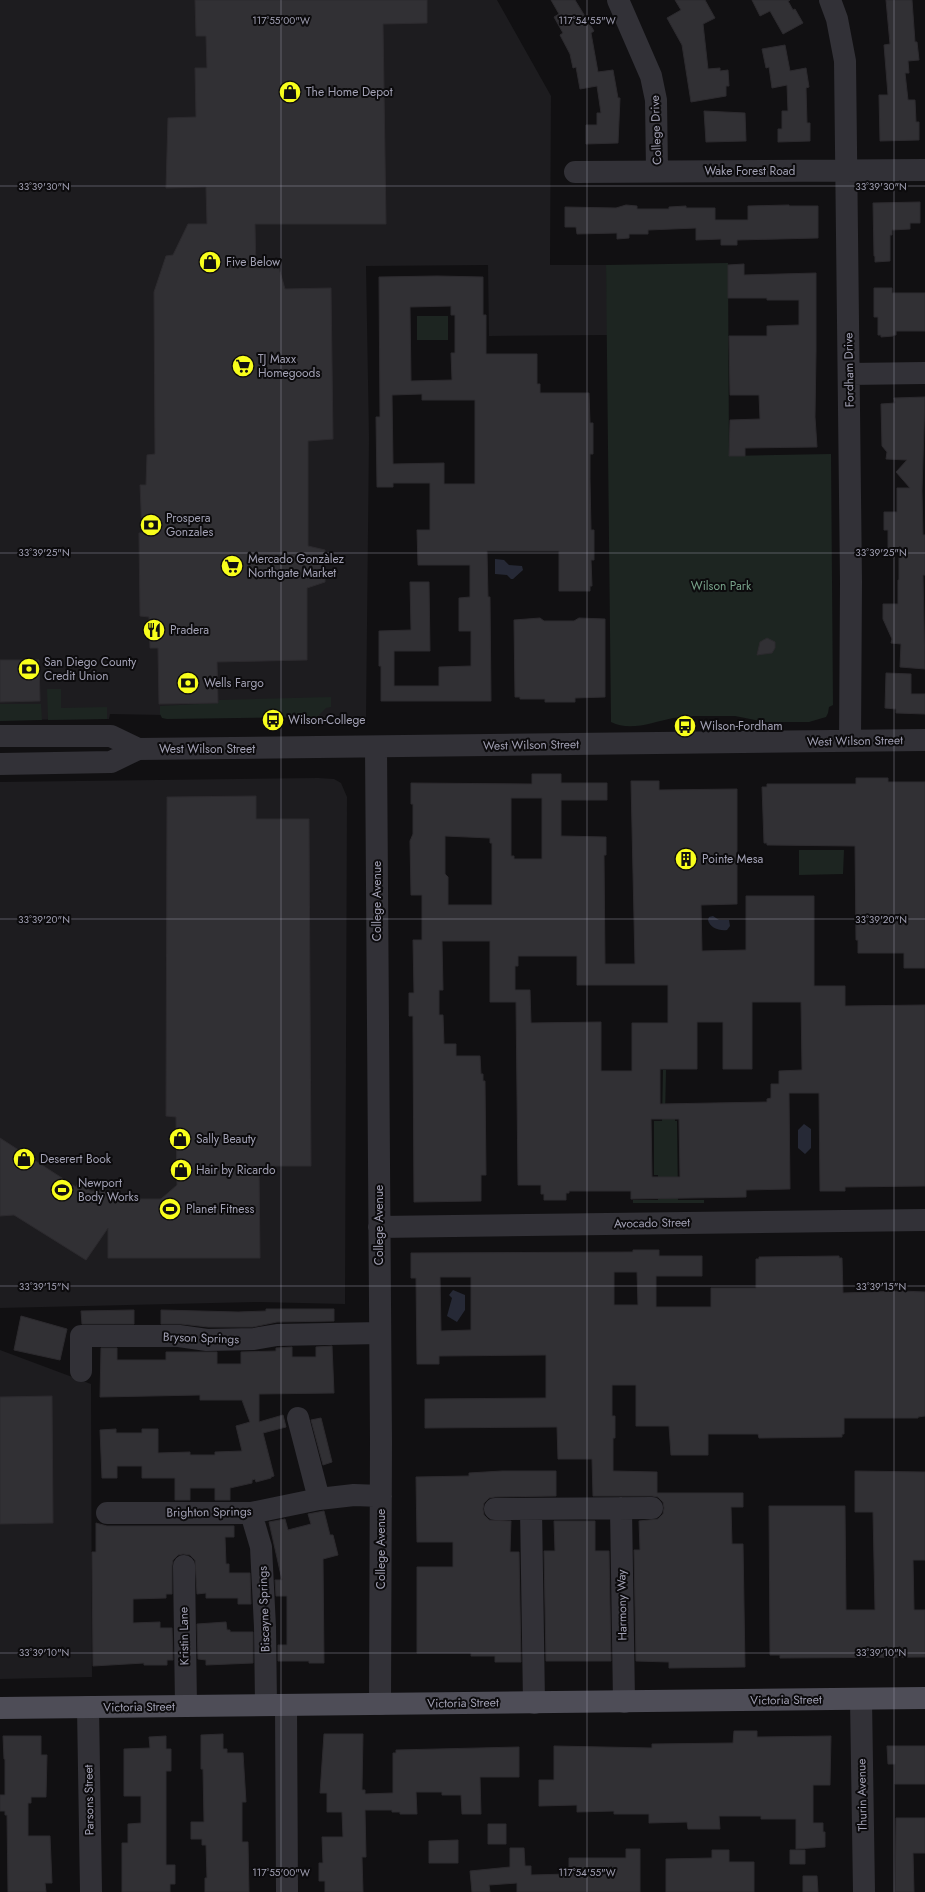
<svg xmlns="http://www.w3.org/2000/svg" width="925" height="1892" font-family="Jost,sans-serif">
<rect width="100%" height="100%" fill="#111012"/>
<path fill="#1d1c1f" d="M0,0H497L551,96L550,265H606L608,335L489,336L488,265L366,266L369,438L366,719L110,714L109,719L0,720Z
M318,778L334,779L341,783L347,797L345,1304L258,1302L0,1308V782Z
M0,1350L91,1384L92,1677L0,1679Z"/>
<path fill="#1d2521" d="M728,263L729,456L831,454L833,705L829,707L828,713L826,717L809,722H765L735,716H691C686,719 679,717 673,718C653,722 630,732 611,722L606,265Z
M417,316H448V340H417Z
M47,689H61V708L107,707V719L48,720Z
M331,697V707L326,708L317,717L167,719L162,718L160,714V706L218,703L219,700Z
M0,704H41L42,720L0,721Z
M799,850H844L843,874L799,875Z
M663,1070H666L665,1118H675V1121H677L678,1200H704V1203H633V1200H658V1175H654V1121H662Z"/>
<path fill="#262936" d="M495,559L504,560L509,565L522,566L523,570L513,579H511L507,575L495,574Z
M713,916L719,920H729L730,926L727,930C719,931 710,928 708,920L709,917Z
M804,1124L811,1129V1148L805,1154L798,1148V1130Z
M453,1290L465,1295V1310L457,1322L447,1316L452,1298L449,1295Z"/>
<path fill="#313034" stroke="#2c2a2e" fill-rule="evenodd" d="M195,0H427V23L383,24L386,224H255L256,268H279L285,289L331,288L333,439L308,441V546L325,550V582L307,588V660L217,662L218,703L159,704L158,648H150L149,617L140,616L139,533H142L140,485H146L147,455L155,454L154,292L166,256L173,255L188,224H207L206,187L166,188L168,118L196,117L195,68H207L206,36H196Z
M551,0H575L594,31L591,33L598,72L613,70L618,98H620L618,143L586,144V125H597V113H601L597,86L580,89L576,67L573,68L570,54L560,35L563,33L554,17L559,14Z
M675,0H705L715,18L703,24L708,69L720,68V71L728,70L729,86H726V96L691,102L682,45L667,18L681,10Z
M752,0H790L788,1L793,10L795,9L803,23L783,34L770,11L760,16Z
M886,0H912L915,42H917L919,60L908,61L909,73H905L908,100H915L916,122H919V140L880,141L879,95H888L884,45L890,44Z
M785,45L790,71L806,68L809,87L806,88L807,123H810V141L778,142V129H782V111H788L787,85L772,88L769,67L766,68L762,49Z
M704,111L745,113L746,141L706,142Z
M920,202V223H910V229L892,230V235H890V261L875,262V256H874L873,203Z
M626,205L637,206V209H669V207L686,206V208H715V220H748V206L789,205V206H818V238L737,240V245H721V239L696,240V228L648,230V234H629V238L617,239V233L577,234L576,227H565V207L616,208Z
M744,264V275L816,273V352L815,417L817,447L745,448V456H729L730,420L760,419L759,395H730L729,336H767V326L799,325V300H767V298H728V265Z
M437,276L483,277V315H486V354H537V384H540V393H589L590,423H593V454H590V478L591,530H594V560H591L592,586H590V591H559V551H487L488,597H490L491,701H381V666H379V631L411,630L410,582H429L430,651H394V686H439V667L471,666V631H459V598L470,597V565H418L417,530H430V483H393V487H377L376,417H380L379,277ZM451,306V315H455V353H451L452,380L411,381L410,307ZM422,394V400H475V484H444V463L393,464L392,395Z
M874,288H892V293H925V331H896V335H893V336L881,337V335H878V317H874Z
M925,397L922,491L923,535H925V575H923L925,669L900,667L901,644L891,643L892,639L883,619V604H898V580H899V552L888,553V530H884V512H897V488H910L896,472L907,460L886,459L887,452L882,446L881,404L895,403L894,398Z
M540,618L544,621H574L579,618L605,619V697L575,698V702H545V699H520V697H515L514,620Z
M767,638L775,642V648L772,653L757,655L760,642Z
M0,660H39L40,701L0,702Z
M886,673L911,674V694H925V714L896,713V709L885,708Z
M532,774H561V783H607V800H561V836L606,837V855H604L605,964H635L631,781H659V790L737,789V904L701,905L702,951L746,950V896H814V986H845V1006L925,1005V1186L845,1187V1191H820L819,1093H789L790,1189L746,1190V1197L631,1199V1191H569V1193H566V1200H544V1194H541V1185H518L516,1002H490V941H442L443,990H439V1015H443L444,1044H456V1056H480L481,1074H483V1081H485L486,1175H481V1201L414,1202L413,1032V1016H409V993H414L413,940H422V895H411L410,841L413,834V804H411V783L532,784ZM511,798H542V859H514V856H511ZM445,836L490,838V843H492V905H448V877L445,874ZM518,956H577V985H668V1023H632V1071H601V1022L531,1023L530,990H515V966H518ZM752,1002H801L802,1070L779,1071V1084H771V1098L767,1099V1102L660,1104V1069H697V1022H723V1069H752ZM651,1119H679L680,1177H652Z
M856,778H888V782H925V968H904V953H858V940H856L855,846L767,845V843H764L762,787H767V784H856Z
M256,796V819H309L311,1166H259L260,1258H108V1228L86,1260L14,1215L0,1216V1138L76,1187L78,1183L91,1191H110V1199H161L177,1185L176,1117L166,1116L167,797Z
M633,1250H659V1256H702V1276H656V1307H711V1288H756V1259H759V1257L839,1256V1258H842L843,1293L902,1291L925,1292V1416L918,1417V1418H844V1434H842V1437L759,1438L758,1434H708V1455H671L669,1426H636V1385H612V1416H615V1438H613V1471L657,1472V1493H743V1507H731L732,1544H743L745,1667L669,1668V1662L636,1661L634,1550H640L639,1521L658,1519L663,1514L664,1508L663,1502L658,1497L652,1496H593L592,1459H558L557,1427L425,1428V1399L546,1398V1355L439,1356V1364H417L416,1278H411V1253L633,1252ZM614,1272H637L638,1305H614ZM440,1277H471V1330L441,1331Z
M266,1309H334V1321L277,1322L253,1327H208L181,1324H161V1310L238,1312L266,1311Z
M134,1310V1324H82L81,1311Z
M21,1316L67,1329L60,1360L14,1350Z
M332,1346L334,1393L259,1394V1422L283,1415L286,1427L263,1433L274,1476L271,1477V1478L256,1482L255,1479L252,1480V1483L230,1488V1500H215V1488H190V1500H175V1478H142V1466H117V1478H102L100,1430L116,1429V1433H142V1429H158V1453L190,1452V1455H215V1452L242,1451L236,1426L250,1422L242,1400H200V1395L100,1397L101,1348H117V1360H166V1352H217V1364H241V1352L276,1351V1348L292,1347V1357H316V1347Z
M52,1396L53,1523L0,1524V1397Z
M321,1418L332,1462L323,1465L311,1420Z
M502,1471H556V1496L495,1497L489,1498L484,1503L483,1509L484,1515L489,1520L511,1521L510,1552H519L521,1662H495V1656H471V1653H417V1567H453V1542H417L416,1477L469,1476V1473Z
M855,1471L925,1472V1560H913L914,1610H925V1657L780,1658V1655H770L769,1506H845L846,1610H875L873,1512H855Z
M324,1511L330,1535H333L338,1555L323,1559L324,1663H309V1661H278V1645H287V1596H276L275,1580H282L269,1522L285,1519L288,1530L311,1524L308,1514Z
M554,1521H595V1551H609L611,1661H546L544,1551H555Z
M96,1523L107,1526H234V1537H225L226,1564H229V1573H250L251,1604H238V1598H206V1593L197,1594L195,1560L190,1555L183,1554L178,1555L173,1560L172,1566V1594H166V1598L133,1599V1623L160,1622V1628H172L173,1660H167V1665H144V1663L93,1666L92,1552H96Z
M226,1622L227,1630H230V1632H253V1663L206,1665V1660L198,1659L197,1624Z
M734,1731H757V1737L831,1736L830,1785H813V1823H823V1832H825V1847L796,1849V1819H761V1816H719L720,1829H688L687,1822L649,1823V1814H614V1811L577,1812V1805L539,1806V1780H554V1746L652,1748V1744L733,1743Z
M223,1734V1749H227V1753H243L246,1802H242V1842H248L249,1892H205V1878H207L206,1845H202V1839H191V1822H204L203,1769H201V1735Z
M324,1734H363L362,1790H365V1794L393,1793V1753H396V1750L519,1747V1777H480L481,1814H462L461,1795H442V1792H416L417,1814H400V1812H392V1810H365L366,1857H362L363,1892H325V1881H319V1863H323L322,1837H343L342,1812H327V1793H320Z
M3,1736H41V1755H47L46,1797H31V1803H28V1836H50L52,1883H45L46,1892H8L7,1815H5V1811H0V1795H5V1759H4Z
M166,1736V1749H171V1771H166V1865H175V1884H170V1892H122V1843H128V1824L141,1823V1796H124V1749L150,1748L149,1737Z
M887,1746H925V1784H895V1764H888Z
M896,1818H925V1853H913L914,1892H895Z
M488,1824H506V1844H488Z
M458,1840V1863H429V1841Z
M510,1848H524L525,1866H531V1875L569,1874V1858H626V1849H640V1892H517V1883L489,1885L490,1892H472L470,1871L510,1867Z
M712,1850H729V1862H754V1892H666V1859L712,1858Z
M790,1850H805V1864H790Z
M803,1876H817L818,1892H803Z"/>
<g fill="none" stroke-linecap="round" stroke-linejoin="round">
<path stroke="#323137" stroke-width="22" d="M618,0L651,76L656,100L657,171
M830,0L837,19L845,61L851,582L850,741
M575,172L925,170
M849,374L925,373
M0,736H111L138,749L925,740
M376,747L381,1441L380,1704
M0,764L111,762L138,749
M379,1227L925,1220
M81,1371V1336H179L207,1340L254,1339L277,1335L380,1333
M298,1418L319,1499
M621,1508L624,1702
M495,1509L652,1508
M531,1509L534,1703
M107,1513H251L319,1499L354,1495L381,1496
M251,1513L261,1547L265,1627L266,1705
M184,1566L186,1706
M861,1699L864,1892
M286,1705L287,1892
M88,1707L91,1892"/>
<path stroke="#4e4d57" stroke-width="22" d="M0,1708L925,1698"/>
</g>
<path fill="none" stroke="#a2a1b4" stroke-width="1" stroke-opacity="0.45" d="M281,0V1892M587,0V1892M894,0V1892M0,186H925M0,553H925M0,919H925M0,1286H925M0,1653H925"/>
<defs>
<g id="shop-disc" transform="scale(1.15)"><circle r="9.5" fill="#f8fe1c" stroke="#0c0b0d"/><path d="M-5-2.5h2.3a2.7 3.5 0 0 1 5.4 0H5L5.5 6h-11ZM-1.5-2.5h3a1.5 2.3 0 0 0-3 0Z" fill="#111"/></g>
<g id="supermarket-disc" transform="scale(1.15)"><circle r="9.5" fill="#f8fe1c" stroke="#0c0b0d"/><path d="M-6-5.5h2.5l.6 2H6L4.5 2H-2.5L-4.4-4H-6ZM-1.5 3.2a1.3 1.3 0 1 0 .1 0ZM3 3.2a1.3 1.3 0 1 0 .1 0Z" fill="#111"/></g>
<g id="bank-disc" transform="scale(1.15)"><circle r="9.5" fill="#f8fe1c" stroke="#0c0b0d"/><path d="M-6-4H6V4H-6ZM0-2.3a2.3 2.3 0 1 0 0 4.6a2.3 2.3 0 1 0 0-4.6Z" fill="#111"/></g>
<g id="restaurant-disc" transform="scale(1.15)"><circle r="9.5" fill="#f8fe1c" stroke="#0c0b0d"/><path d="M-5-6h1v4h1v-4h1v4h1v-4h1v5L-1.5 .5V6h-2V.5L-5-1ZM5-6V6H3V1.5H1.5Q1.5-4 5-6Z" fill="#111"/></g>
<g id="bus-disc" transform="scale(1.15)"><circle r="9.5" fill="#f8fe1c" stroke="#0c0b0d"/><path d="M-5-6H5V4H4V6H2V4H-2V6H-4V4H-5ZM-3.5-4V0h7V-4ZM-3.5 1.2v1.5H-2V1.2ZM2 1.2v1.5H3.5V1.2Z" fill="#111"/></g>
<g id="building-disc" transform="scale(1.15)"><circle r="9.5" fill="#f8fe1c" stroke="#0c0b0d"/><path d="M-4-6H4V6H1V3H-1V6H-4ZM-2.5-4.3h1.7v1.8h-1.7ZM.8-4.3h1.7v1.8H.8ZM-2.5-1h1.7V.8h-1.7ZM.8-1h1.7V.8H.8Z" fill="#111"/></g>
<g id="stadium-disc" transform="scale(1.15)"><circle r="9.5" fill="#f8fe1c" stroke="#0c0b0d"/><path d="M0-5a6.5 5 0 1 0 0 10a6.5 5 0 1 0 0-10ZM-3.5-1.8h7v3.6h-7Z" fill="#111"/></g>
</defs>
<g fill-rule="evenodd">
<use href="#shop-disc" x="290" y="92"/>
<use href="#shop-disc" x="210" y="262"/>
<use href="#supermarket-disc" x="243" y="366"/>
<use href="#bank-disc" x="151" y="525"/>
<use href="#supermarket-disc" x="232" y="566"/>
<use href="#restaurant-disc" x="154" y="630"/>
<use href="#bank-disc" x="29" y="669"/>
<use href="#bank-disc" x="188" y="683"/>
<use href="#bus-disc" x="273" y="720"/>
<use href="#bus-disc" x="685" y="726"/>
<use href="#building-disc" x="686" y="859"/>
<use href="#shop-disc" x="180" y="1139"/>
<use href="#shop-disc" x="24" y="1159"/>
<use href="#shop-disc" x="181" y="1170"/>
<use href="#stadium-disc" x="62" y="1190"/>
<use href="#stadium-disc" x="170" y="1209"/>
</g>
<g text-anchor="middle" stroke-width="4" stroke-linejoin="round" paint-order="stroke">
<g font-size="12" fill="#a2a1b4" stroke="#0c0b0d" text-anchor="start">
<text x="306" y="96">The Home Depot</text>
<text x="226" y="266">Five Below</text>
<text x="258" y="363">TJ Maxx<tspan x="258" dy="14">Homegoods</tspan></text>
<text x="166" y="522">Prospera<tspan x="166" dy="14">Gonzales</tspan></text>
<text x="248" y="563">Mercado Gonzàlez<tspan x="248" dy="14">Northgate Market</tspan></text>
<text x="170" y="634">Pradera</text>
<text x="44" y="666">San Diego County<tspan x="44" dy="14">Credit Union</tspan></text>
<text x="204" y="687">Wells Fargo</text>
<text x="288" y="724">Wilson-College</text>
<text x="700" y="730">Wilson-Fordham</text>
<text x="702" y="863">Pointe Mesa</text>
<text x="196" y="1143">Sally Beauty</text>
<text x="40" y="1163">Deserert Book</text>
<text x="196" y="1174">Hair by Ricardo</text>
<text x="78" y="1187">Newport<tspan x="78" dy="14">Body Works</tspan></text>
<text x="186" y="1213">Planet Fitness</text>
</g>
<g font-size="12" fill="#a2a1b4" stroke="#0c0b0d">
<text transform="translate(656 130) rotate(-92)" y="4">College Drive</text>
<text x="750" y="175">Wake Forest Road</text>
<text transform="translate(849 370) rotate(-91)" y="4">Fordham Drive</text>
<text transform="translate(855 741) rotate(-1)" y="4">West Wilson Street</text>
<text transform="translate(531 745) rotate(-1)" y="4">West Wilson Street</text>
<text x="207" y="753">West Wilson Street</text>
<text transform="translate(377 901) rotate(-90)" y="4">College Avenue</text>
<text transform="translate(652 1223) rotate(-1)" y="4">Avocado Street</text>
<text transform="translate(379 1225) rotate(-90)" y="4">College Avenue</text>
<text transform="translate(201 1338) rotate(2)" y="4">Bryson Springs</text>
<text transform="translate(209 1512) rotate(-1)" y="4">Brighton Springs</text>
<text transform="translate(381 1549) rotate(-90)" y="4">College Avenue</text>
<text transform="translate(622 1605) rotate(-91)" y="4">Harmony Way</text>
<text transform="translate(264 1609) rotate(-92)" y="4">Biscayne Springs</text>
<text transform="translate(184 1636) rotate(-91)" y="4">Kristin Lane</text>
<text transform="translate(786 1700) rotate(-1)" y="4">Victoria Street</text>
<text transform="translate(463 1703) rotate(-1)" y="4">Victoria Street</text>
<text transform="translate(139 1707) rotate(-1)" y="4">Victoria Street</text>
<text transform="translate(862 1795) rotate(-91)" y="4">Thurin Avenue</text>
<text transform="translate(89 1800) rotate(-91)" y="4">Parsons Street</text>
</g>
<g font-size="12" fill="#76a188" stroke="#0c0b0d">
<text x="721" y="590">Wilson Park</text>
</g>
</g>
<g font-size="10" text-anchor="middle" fill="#a2a1b4" stroke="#0c0b0d" stroke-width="4" stroke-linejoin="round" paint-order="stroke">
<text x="281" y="24">117°55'00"W</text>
<text x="587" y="24">117°54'55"W</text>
<text x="44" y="190">33°39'30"N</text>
<text x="881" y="190">33°39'30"N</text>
<text x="44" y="556">33°39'25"N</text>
<text x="881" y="556">33°39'25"N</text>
<text x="44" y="923">33°39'20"N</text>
<text x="881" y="923">33°39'20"N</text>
<text x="44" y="1290">33°39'15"N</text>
<text x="881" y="1290">33°39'15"N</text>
<text x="44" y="1656">33°39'10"N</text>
<text x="881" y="1656">33°39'10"N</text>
<text x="281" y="1876">117°55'00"W</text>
<text x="587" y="1876">117°54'55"W</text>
</g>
</svg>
